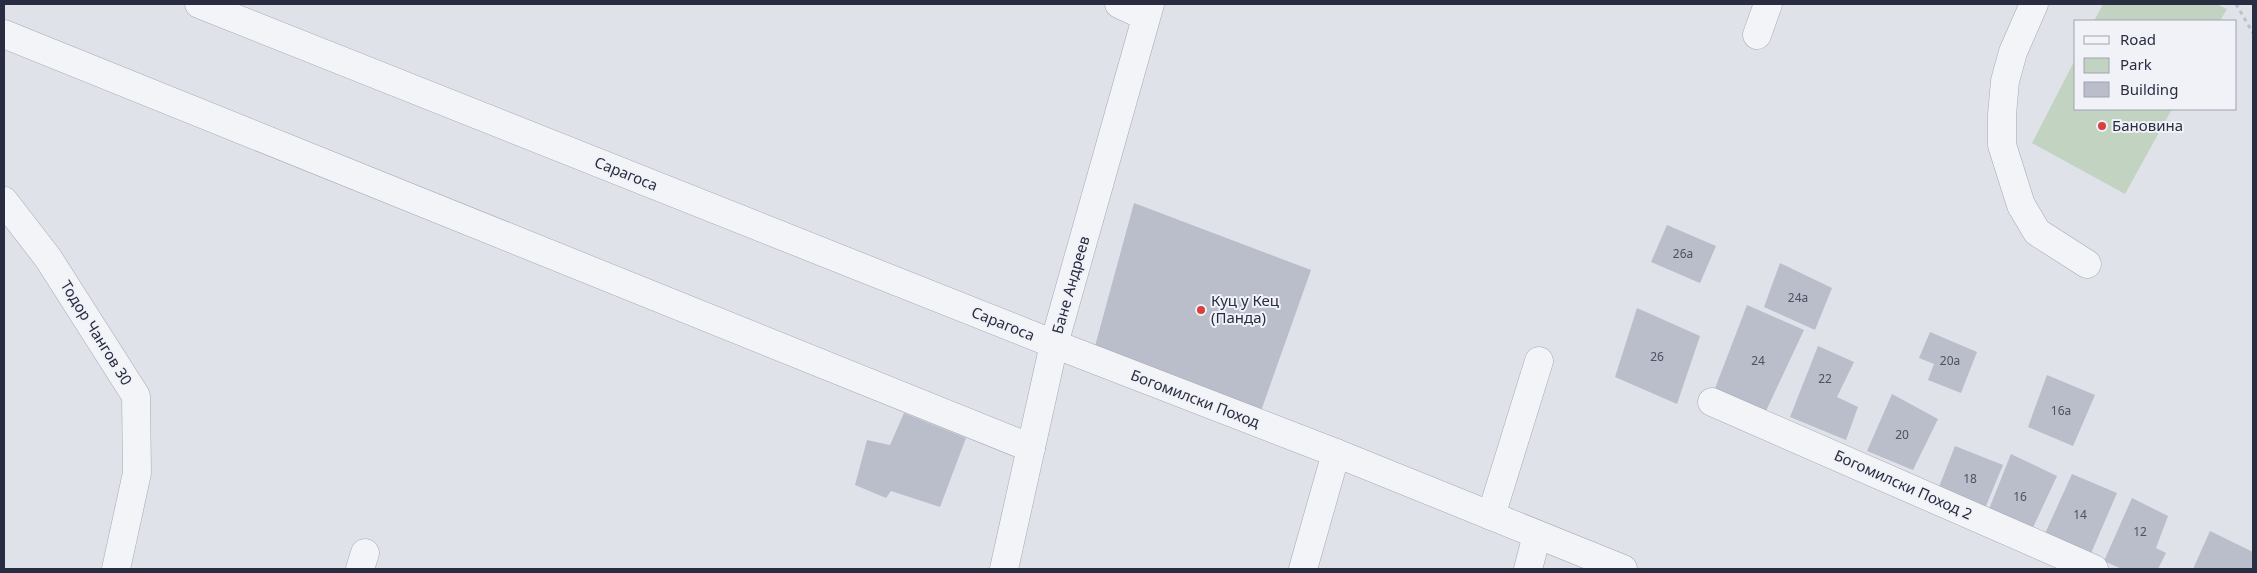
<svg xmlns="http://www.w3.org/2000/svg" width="2257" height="573" font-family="'Noto Sans',sans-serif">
<rect width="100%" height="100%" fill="#e0e2ea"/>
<path fill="#c2d4c1" d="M2103,4H2217L2227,9L2220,21H2094Z
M2076,58V109H2172L2125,194L2032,143Z"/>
<path fill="#babdca" d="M1134,203L1311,270L1261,411L1094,350Z
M1667,225L1716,246L1700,283L1651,262Z
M1780,263L1832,288L1815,330L1764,307Z
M1747,305L1804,330L1765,413L1714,391Z
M1637,308L1700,336L1677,404L1615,377Z
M1930,332L1977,352L1961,393L1928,380L1934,364L1919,358Z
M1818,346L1854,362L1837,397L1858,407L1846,440L1790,417Z
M2047,375L2095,395L2073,446L2028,427Z
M1892,394L1938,419L1913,470L1867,451Z
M904,413L966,438L940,507L891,491L886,498L855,485L867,440L890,445Z
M1955,446L2003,465L1983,513L1937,492Z
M2011,454L2057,476L2029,536L1985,519Z
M2072,474L2117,493L2089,558L2043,538Z
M2132,498L2168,516L2156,548L2166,553L2158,569H2122L2104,561Z
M2210,531L2253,552V569H2193Z"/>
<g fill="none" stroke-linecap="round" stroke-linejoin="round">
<g stroke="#a5a8b4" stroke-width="29">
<path id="minor" d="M199,4L1054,344
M1119,4L1145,16
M2034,4L2013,52L2005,81L2002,115V145L2021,205L2037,232L2087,264
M4,34L1031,448
M1757,35L1768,4
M4,201L48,258L136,396L137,473L116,569
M1712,402L2094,569
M1491,516L1539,361
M360,569L365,553
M1303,569L1336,453
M1528,569L1537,535"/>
</g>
<g stroke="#a5a8b4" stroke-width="29">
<path id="tertiary" d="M1054,344L1336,453L1623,569
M1004,569L1054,344L1150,4"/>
</g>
<path stroke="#bec0c9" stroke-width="3" stroke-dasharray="4 4" stroke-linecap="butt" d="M2236,4L2253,33"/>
<use href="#minor" stroke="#f3f4f8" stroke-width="28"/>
<use href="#tertiary" stroke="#f3f4f8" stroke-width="28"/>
</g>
<g fill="#d5413e" stroke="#f0f2f7" stroke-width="2">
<circle cx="2102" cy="126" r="5"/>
<circle cx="1201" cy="310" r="5"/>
</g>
<g text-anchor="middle" stroke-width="4" stroke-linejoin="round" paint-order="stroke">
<g font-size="12" fill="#4c5164">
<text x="1683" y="258">26а</text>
<text x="1798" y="302">24а</text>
<text x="1657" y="361">26</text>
<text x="1758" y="365">24</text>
<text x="1950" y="365">20а</text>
<text x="1825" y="383">22</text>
<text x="2061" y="415">16а</text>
<text x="1902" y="439">20</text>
<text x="1970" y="483">18</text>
<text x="2020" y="501">16</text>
<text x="2080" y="519">14</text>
<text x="2140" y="536">12</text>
</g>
<g font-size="15" fill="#282d42" stroke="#f0f2f7" text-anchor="start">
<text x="2112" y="131">Бановина</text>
<text x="1211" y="306">Куц у Кец<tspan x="1211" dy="17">(Панда)</tspan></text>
</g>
<g font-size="15" fill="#282d42" stroke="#f0f2f7">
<text transform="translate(626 174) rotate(22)" y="5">Сарагоса</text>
<text transform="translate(1071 285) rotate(-74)" y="5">Бане Андреев</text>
<text transform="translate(1003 324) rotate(22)" y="5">Сарагоса</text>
<text transform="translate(96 333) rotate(58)" y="5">Тодор Чангов 30</text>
<text transform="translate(1195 399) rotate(21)" y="5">Богомилски Поход</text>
<text transform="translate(1903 485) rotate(24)" y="5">Богомилски Поход 2</text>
</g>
</g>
<rect width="2257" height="573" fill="none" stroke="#282d42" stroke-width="10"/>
<rect x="2074" y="20" width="162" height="90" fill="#f0f2f7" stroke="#a0a3af"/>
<rect x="2084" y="36" width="25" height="8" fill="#f3f4f8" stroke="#a0a3af"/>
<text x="2120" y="45" font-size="15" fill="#282d42">Road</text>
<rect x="2084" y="58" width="25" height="15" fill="#c2d4c1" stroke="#a0a3af"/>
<text x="2120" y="70" font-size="15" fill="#282d42">Park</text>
<rect x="2084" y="82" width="25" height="15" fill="#babdca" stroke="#a0a3af"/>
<text x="2120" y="95" font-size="15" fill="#282d42">Building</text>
</svg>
